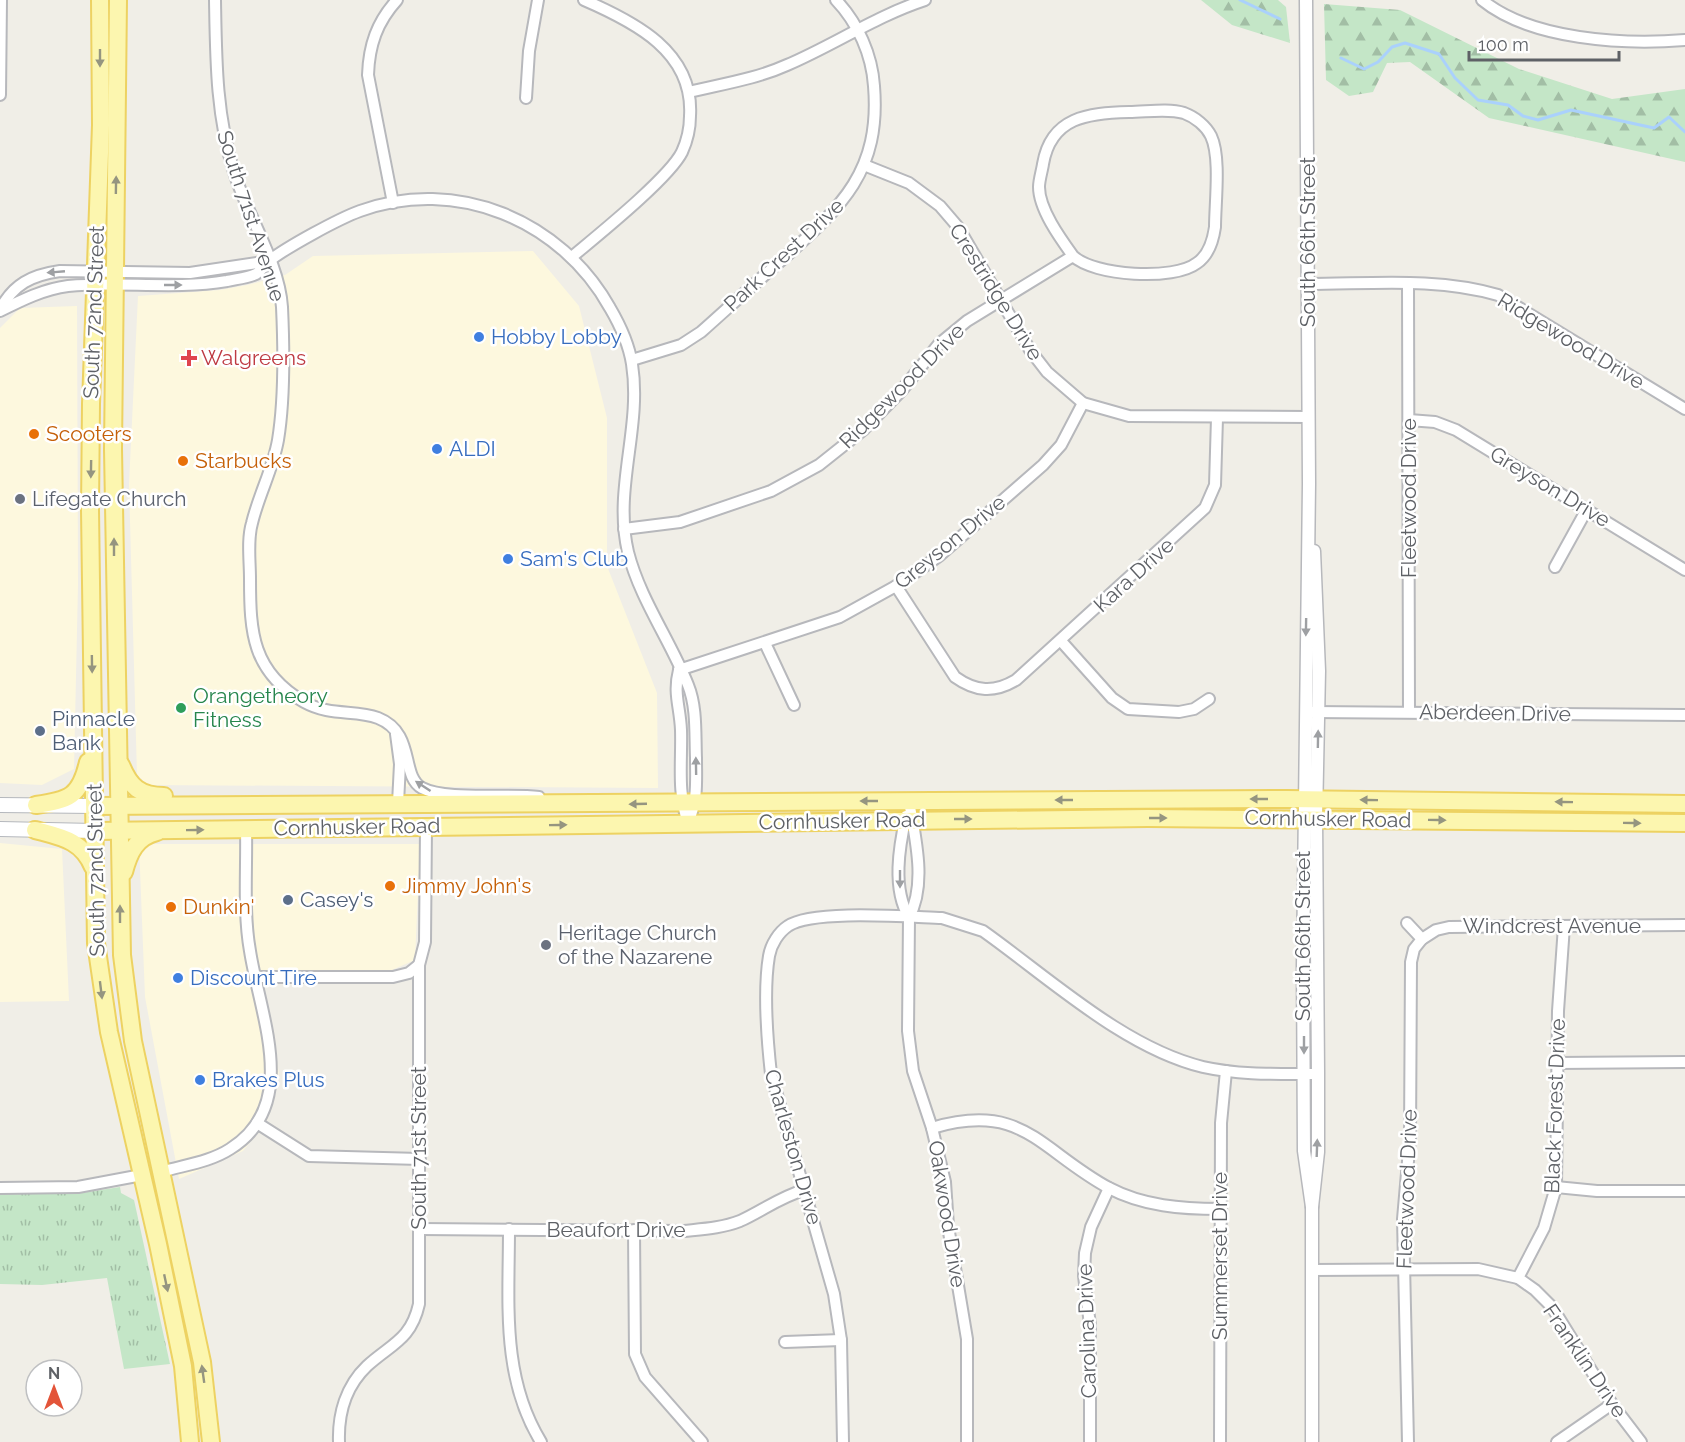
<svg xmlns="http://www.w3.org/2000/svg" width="1685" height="1442" font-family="Raleway,sans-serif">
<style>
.commercial{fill:#fdf8de}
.grass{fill:url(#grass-tufts)}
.forest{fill:url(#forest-firs)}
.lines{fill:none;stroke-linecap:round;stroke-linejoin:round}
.stream{stroke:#aad1fc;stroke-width:3}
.minor-casing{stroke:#b7b8bc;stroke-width:14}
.tertiary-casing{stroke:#b7b8bc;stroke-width:15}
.secondary-casing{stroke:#b5b8bd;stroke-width:16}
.primary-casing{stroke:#edd262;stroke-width:20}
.minor{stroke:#fff;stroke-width:10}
.tertiary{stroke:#fff;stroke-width:12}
.secondary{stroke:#fff;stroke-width:14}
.primary{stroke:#fcf6af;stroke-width:16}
.oneway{fill:#959580}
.oneway2{fill:#9ea0a3}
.shop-dot{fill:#3f7fe0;stroke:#fff;stroke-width:2}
.health-dot{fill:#e0444e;stroke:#fff;stroke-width:2}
.food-dot{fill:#e8710a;stroke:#fff;stroke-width:2}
.worship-dot{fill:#6b7280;stroke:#fff;stroke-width:2}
.leisure-dot{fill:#2e9e5b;stroke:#fff;stroke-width:2}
.service-dot{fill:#5c6f8a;stroke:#fff;stroke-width:2}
.labels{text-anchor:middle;stroke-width:5;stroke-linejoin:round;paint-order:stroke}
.street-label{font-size:21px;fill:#5e6166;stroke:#fff}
.shop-label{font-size:21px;fill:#366cbe;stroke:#fff;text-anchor:start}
.health-label{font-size:21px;fill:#be3a42;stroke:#fff;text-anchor:start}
.food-label{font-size:21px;fill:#c56008;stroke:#fff;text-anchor:start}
.worship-label{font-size:21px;fill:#5b616d;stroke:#fff;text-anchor:start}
.leisure-label{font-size:21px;fill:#27864d;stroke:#fff;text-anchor:start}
.service-label{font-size:21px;fill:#4e5e75;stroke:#fff;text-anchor:start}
</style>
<defs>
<pattern id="grass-tufts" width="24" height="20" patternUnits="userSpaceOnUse" patternTransform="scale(1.5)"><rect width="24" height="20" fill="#c4e6c7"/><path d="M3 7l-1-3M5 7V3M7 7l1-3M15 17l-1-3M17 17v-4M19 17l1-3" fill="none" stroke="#a2bea5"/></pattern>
<pattern id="forest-firs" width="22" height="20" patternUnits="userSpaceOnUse" patternTransform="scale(1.5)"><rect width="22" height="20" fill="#c4e6c7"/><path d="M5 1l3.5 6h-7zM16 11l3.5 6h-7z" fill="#a2bea5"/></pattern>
</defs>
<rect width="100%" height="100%" fill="#f0eee7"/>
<!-- commercial -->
<g class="commercial">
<path d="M533 251 579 306 607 418V566L657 693 658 788 148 785 137 775 129 484 138 296 220 290 247 285 285 275 313 256Z"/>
<path d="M77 306 78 584 74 769 42 785 0 783V328L20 308Z"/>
<path d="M0 843 62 849 69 1001 0 1002Z"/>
<path d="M139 844H420L415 960 385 973 260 974 279 1073 267 1121 243 1151 179 1179 145 997Z"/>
</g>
<!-- grass -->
<path class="grass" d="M120 1187 121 1193 134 1200 170 1364 124 1369 107 1278 42 1285 0 1284V1194H75Z"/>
<!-- forest -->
<g class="forest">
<path d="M1201 0H1278L1286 7 1290 43 1232 25Z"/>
<path d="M1324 4 1400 10 1519 69 1612 99 1685 89V162L1489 118 1410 62 1387 63 1373 92 1349 96 1326 80Z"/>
</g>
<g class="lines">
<!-- stream -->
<g class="stream">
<path d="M1240 0 1280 19"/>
<path d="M1341 58 1364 69 1378 62 1392 47 1405 43 1439 54 1455 78 1478 100 1508 105 1523 116 1538 120 1571 110 1654 128 1669 117 1685 132"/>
</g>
<!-- minor casing -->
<g class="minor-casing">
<g id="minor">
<path d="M215 0C216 59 216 115 234 172 247 215 279 262 282 307 284 350 285 397 278 440 273 469 259 494 252 523 247 540 250 560 250 579 250 632 252 672 304 702 331 717 355 709 378 718 416 733 400 776 422 788 446 801 508 793 539 797"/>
<path d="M1482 0C1531 40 1624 45 1685 40"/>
<path d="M689 92C722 84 756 79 787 65 834 45 876 16 925 0"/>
<path d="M0 95 1 0"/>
<path d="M526 98 529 51 538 0"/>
<path d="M864 165 909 183 940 206 958 227 1030 350 1047 372 1083 403 1129 416 1309 417"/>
<path d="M393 203 368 75C369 45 377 22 397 0"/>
<path d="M573 256C598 235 669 178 682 152 687 141 690 128 690 116 694 52 635 22 584 0"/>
<path d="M1308 284C1371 284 1437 277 1498 295L1685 409"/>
<path d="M1408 284 1409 712"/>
<path d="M0 310C13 284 32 275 60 271L190 273 270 261"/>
<path d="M0 311C22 300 44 289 68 286 121 281 174 290 227 281 236 279 248 278 256 274 261 271 265 265 269 261 287 247 338 219 360 211 456 176 561 220 610 308 620 325 629 345 632 364 642 428 613 489 628 552 640 599 670 640 688 685 697 707 695 734 696 758 696 783 698 799 688 823"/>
<path d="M632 360 681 345 701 332C728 308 755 283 783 259 841 207 881 172 874 86 872 55 858 23 836 0"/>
<path d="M1409 420 1435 422 1456 430 1685 570"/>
<path d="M624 529 680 522 771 491 819 465 863 430 902 390 939 344 967 321 1073 256C1094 276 1174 281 1197 263 1209 255 1213 241 1215 227 1215 203 1221 157 1211 136 1206 126 1195 117 1184 113 1168 108 1146 112 1129 112 1088 113 1051 117 1043 164 1042 171 1039 180 1039 187 1039 209 1060 238 1073 256"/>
<path d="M1555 567 1587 509"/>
<path d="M896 586 955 677C976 692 994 693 1016 680L1205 508 1215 485 1217 418"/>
<path d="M1061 641 1112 698 1128 709 1179 712 1194 709 1209 699"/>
<path d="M765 643 794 705"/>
<path d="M679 670 840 617 896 586 939 556 1043 465 1061 445 1083 403"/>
<path d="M679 670C673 694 680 706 681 730 682 762 677 792 688 823"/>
<path d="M1312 712 1685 715"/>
<path d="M396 734 400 764 398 803"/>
<path d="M909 801C915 837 927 884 909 917L908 1031 913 1071 932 1128 945 1182 948 1226 967 1339V1442"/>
<path d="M906 816C899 847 892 889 909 917"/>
<path d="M1407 923 1422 939"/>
<path d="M255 977H393L409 973 419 965"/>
<path d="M1556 1063 1685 1062"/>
<path d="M257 1123 309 1156 420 1159"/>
<path d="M932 1128C1023 1101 1039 1150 1109 1188 1143 1206 1182 1209 1220 1209"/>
<path d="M161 1172C184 1165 210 1162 230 1149 301 1105 260 1016 250 951 243 912 247 868 246 828"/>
<path d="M1556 1187 1597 1191H1685"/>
<path d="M0 1188 78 1187 142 1175"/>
<path d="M420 1229 684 1231C703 1229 722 1228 740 1221 762 1211 780 1197 804 1190"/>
<path d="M509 1229C509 1303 501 1377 541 1442"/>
<path d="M634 1230 635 1354 645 1377 702 1442"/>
<path d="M1312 1270 1478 1269 1518 1278 1535 1290 1552 1307 1612 1404 1641 1442"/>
<path d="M1518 1278 1544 1228 1556 1187 1558 1011 1564 926"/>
<path d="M785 1342 841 1340"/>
<path d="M339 1442C338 1414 346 1386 367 1366 391 1344 411 1340 419 1304V965L425 942 426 826"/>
<path d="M843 1442 841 1340 834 1294 771 1074C767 1038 763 992 769 956 771 944 779 932 788 926 812 909 910 917 942 918L983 931C1048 977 1124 1048 1203 1067 1239 1075 1275 1074 1312 1074"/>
<path d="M1090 1442V1325L1084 1276 1085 1253 1091 1227 1109 1188"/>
<path d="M1220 1442 1221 1123 1226 1071"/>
<path d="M1408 1442 1403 1219 1410 1138 1411 962 1414 949 1422 939 1436 930 1449 927 1685 925"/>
<path d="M1557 1442 1612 1404"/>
</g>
</g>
<!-- tertiary casing -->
<g class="tertiary-casing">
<g id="tertiary">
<path d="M1306 0 1309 484 1303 966 1304 1151 1312 1207"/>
<path d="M1312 1442V1207L1318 1152V1074L1316 818 1319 671 1314 551"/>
</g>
</g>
<!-- secondary casing -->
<g class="secondary-casing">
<g id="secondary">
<path d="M0 805 95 806"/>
<path d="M0 829 95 831"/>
</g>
</g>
<!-- primary casing -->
<g class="primary-casing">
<g id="primary">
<path d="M100 0 101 125 91 404 90 510 96 943 109 1032 158 1244 183 1366 190 1442"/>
<path d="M118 0 113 449 122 955 133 1041 202 1362 211 1442"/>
<path d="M121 765C130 787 140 796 164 796"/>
<path d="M36 805C69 800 80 797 88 762"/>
<path d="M95 806 1287 799 1685 804"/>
<path d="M35 830C61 837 82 840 93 867"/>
<path d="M95 831 1148 818 1685 823"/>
<path d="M124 872C129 853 136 837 157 832"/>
</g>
</g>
<!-- minor -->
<use href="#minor" class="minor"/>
<!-- tertiary -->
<use href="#tertiary" class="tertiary"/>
<!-- secondary -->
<use href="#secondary" class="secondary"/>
<!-- primary -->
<use href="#primary" class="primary"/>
</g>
<!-- one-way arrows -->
<defs><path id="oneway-solid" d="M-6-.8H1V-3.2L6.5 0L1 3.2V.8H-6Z" transform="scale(1.5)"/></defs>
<g class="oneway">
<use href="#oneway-solid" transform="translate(100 58) rotate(90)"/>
<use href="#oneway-solid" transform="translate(116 185) rotate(-89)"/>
<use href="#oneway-solid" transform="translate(91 469) rotate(91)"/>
<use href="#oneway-solid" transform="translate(114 547) rotate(-90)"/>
<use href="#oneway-solid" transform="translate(92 664) rotate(89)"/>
<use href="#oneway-solid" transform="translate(1259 799) rotate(180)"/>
<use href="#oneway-solid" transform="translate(1064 800) rotate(180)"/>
<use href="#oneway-solid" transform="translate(1369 800) rotate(-179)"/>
<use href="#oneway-solid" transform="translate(869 801) rotate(180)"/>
<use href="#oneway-solid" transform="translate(1564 802) rotate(-179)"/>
<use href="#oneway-solid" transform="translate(638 804) rotate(178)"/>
<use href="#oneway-solid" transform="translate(1158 818)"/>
<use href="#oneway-solid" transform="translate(963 819)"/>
<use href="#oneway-solid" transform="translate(1437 820) rotate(1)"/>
<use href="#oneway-solid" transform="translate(1632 823) rotate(1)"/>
<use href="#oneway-solid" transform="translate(558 825) rotate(-1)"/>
<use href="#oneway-solid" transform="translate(195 830) rotate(-1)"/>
<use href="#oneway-solid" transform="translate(120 914) rotate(-90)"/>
<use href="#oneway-solid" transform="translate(101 990) rotate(83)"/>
<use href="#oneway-solid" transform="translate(166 1283) rotate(78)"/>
<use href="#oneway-solid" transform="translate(203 1374) rotate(-98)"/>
</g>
<g class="oneway2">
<use href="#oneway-solid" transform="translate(56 272) rotate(175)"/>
<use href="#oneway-solid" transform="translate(173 285)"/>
<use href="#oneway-solid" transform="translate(1306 627) rotate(91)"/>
<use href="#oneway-solid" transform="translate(1318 739) rotate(-89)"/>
<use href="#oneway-solid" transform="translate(696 766) rotate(-91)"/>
<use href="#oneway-solid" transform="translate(423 786) rotate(-147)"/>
<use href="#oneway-solid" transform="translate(900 879) rotate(90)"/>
<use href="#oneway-solid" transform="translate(1304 1045) rotate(90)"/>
<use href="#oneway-solid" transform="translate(1317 1148) rotate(-88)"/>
</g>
<!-- markers -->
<g class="shop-dot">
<circle cx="479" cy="337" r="6"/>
<circle cx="437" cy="449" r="6"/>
<circle cx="508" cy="559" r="6"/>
<circle cx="178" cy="978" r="6"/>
<circle cx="200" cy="1080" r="6"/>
</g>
<path class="health-dot" d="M186 349h6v6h6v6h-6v6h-6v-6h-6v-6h6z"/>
<g class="food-dot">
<circle cx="34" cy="434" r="6"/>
<circle cx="183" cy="461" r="6"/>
<circle cx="390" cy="886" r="6"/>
<circle cx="171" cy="907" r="6"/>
</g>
<g class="worship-dot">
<circle cx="20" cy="499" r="6"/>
<circle cx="546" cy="945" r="6"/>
</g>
<circle class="leisure-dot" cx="181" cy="708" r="6"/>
<g class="service-dot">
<circle cx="40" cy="731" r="6"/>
<circle cx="288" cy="900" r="6"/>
</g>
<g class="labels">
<!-- street labels -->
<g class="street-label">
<text transform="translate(251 216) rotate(72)" y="7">South 71st Avenue</text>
<text transform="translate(1308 242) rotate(-90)" y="7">South 66th Street</text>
<text transform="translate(784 255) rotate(-43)" y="7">Park Crest Drive</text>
<text transform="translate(996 292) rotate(58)" y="7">Crestridge Drive</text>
<text transform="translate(94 312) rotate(-88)" y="7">South 72nd Street</text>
<text transform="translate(1571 341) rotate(31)" y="7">Ridgewood Drive</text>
<text transform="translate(902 386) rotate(-45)" y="7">Ridgewood Drive</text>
<text transform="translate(1550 487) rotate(31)" y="7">Greyson Drive</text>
<text transform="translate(1409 498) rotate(-90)" y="7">Fleetwood Drive</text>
<text transform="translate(950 542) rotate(-39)" y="7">Greyson Drive</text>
<text transform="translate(1134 575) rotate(-42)" y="7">Kara Drive</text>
<text transform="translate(1495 713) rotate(1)" y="7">Aberdeen Drive</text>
<text transform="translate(1328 819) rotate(1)" y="7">Cornhusker Road</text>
<text transform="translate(842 821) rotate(-1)" y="7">Cornhusker Road</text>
<text transform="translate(357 827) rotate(-1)" y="7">Cornhusker Road</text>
<text transform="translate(96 870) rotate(-91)" y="7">South 72nd Street</text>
<text x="1552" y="933">Windcrest Avenue</text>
<text transform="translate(1303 936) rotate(-90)" y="7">South 66th Street</text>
<text transform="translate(1555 1106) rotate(-88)" y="7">Black Forest Drive</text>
<text transform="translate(793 1147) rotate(74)" y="7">Charleston Drive</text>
<text transform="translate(419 1148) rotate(-90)" y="7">South 71st Street</text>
<text transform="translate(1407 1189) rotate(-88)" y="7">Fleetwood Drive</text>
<text transform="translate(947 1214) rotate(81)" y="7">Oakwood Drive</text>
<text x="616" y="1237">Beaufort Drive</text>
<text transform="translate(1220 1256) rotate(-90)" y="7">Summerset Drive</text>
<text transform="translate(1087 1331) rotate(-92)" y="7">Carolina Drive</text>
<text transform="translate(1585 1361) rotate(56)" y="7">Franklin Drive</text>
</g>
<!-- shop labels -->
<g class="shop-label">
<text x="491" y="344">Hobby Lobby</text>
<text x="449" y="456">ALDI</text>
<text x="520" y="566">Sam's Club</text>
<text x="190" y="985">Discount Tire</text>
<text x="212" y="1087">Brakes Plus</text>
</g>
<!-- health labels -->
<g class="health-label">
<text x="201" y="365">Walgreens</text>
</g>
<!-- food labels -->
<g class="food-label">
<text x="46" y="441">Scooters</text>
<text x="195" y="468">Starbucks</text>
<text x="402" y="893">Jimmy John's</text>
<text x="183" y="914">Dunkin'</text>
</g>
<!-- worship labels -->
<g class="worship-label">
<text x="32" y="506">Lifegate Church</text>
<text x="558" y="940">Heritage Church<tspan x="558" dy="24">of the Nazarene</tspan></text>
</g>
<!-- leisure labels -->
<g class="leisure-label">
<text x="193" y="703">Orangetheory<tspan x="193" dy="24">Fitness</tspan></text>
</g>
<!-- service labels -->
<g class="service-label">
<text x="52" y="726">Pinnacle<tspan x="52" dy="24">Bank</tspan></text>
<text x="300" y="907">Casey's</text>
</g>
</g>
<!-- north arrow -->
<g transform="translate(54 1388)"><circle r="28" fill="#ffffff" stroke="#bfc0c2" stroke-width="1.5"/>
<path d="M0-4.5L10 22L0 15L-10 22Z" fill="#e35439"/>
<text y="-9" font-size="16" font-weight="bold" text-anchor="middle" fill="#5e6166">N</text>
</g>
<!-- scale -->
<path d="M1469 51v9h150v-9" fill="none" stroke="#5e6166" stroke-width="3"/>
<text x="1478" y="51" font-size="18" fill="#5e6166" stroke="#ffffff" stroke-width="4.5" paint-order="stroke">100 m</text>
</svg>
